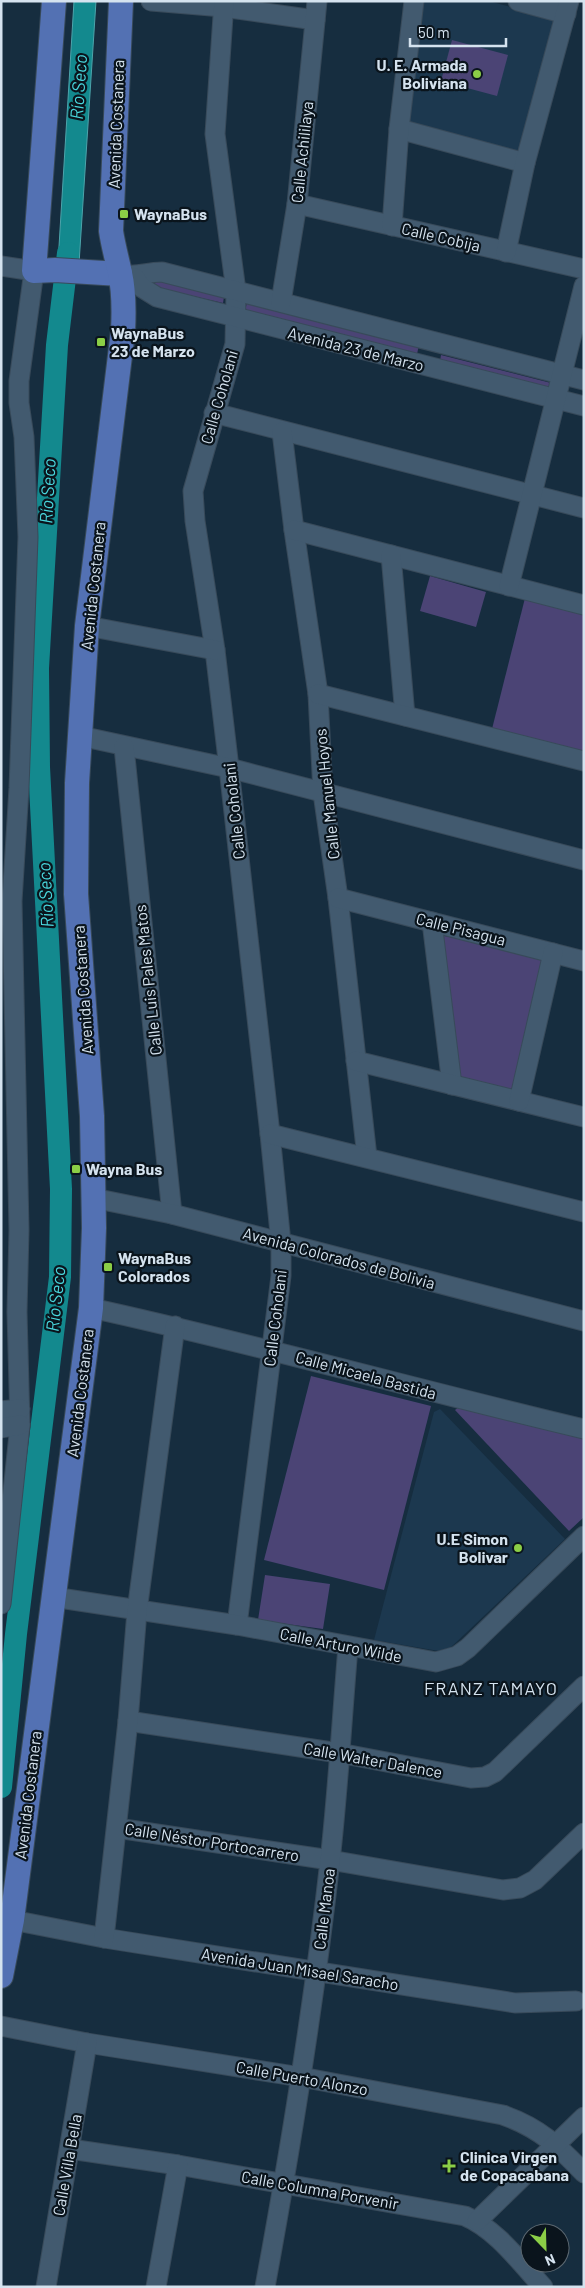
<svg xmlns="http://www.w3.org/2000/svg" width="585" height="2288" font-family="Barlow,sans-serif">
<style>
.built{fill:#1c384f}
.green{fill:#4b4475}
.water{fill:#13898e;stroke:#4da4ab}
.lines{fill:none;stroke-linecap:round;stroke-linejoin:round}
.river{stroke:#13898e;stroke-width:22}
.minor-casing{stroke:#384a5a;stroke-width:21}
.major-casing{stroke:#384a5a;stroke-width:26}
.minor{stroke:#425a6f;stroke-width:19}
.major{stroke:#5371b3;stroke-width:24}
.poi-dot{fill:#8bce46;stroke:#0a141c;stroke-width:2}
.labels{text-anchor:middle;stroke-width:4.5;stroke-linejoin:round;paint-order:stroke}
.poi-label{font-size:16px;font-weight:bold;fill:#d5e3ef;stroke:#0a141c;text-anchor:start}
.street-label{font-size:16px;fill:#d5e3ef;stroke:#0a141c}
.water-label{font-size:18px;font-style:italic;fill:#49d6dc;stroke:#0a141c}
.neighbourhood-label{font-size:18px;letter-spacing:1px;fill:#d5e3ef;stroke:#0a141c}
</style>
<rect width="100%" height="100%" fill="#162d3f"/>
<!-- built -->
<g class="built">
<path d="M421 1H488L554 18 556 23 520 155 407 130Z"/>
<path d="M440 1409 565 1539 448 1650 439 1651 374 1640 434 1412Z"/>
</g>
<!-- green -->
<g class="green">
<path d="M452 40 508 55 497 96 441 81Z"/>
<path d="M156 280 224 297 223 303 154 287Z"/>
<path d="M247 302 419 345 417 354 245 311Z"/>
<path d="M441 355 551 383 549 389 440 361Z"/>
<path d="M430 576 486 592 476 627 420 611Z"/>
<path d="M525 598 584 613V752L492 729Z"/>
<path d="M440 935 544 957 512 1092 459 1081Z"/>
<path d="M311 1376 431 1406 384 1590 264 1560Z"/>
<path d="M459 1407 584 1438V1517L569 1531 455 1410Z"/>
<path d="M265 1575 330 1584 323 1629 258 1620Z"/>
</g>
<!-- water -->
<path class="water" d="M74 1H96L79 264 58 263Z"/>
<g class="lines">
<!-- river -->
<path class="river" d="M1 1787 16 1634 60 1277 61 1189 39 767 38 668 57 345 68 253"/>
<!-- minor casing -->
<g class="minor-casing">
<g id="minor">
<path d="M151 1 223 7 315 20"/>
<path d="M224 1 215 134 236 291 235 344 193 491 195 521 215 650 229 768 270 1134 281 1243V1276L237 1625"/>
<path d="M518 1 566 14"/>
<path d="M399 129 525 163"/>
<path d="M297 204 584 269"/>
<path d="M392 226 399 129 414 1"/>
<path d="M506 252 525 163 569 1"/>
<path d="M1 266 34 271 19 381V403L24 437 28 537 19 788 12 901 19 1230 17 1312 20 1425 1 1604"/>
<path d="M120 274C138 278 144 272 162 272L584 380"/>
<path d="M135 278 141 287 157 297 584 406"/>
<path d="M281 302 297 204 317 1"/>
<path d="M214 413 584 508"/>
<path d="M282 432 294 530 318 694 323 793 338 898 367 1157"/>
<path d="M294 530 584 605"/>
<path d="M391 555 405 716"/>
<path d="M509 586 584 286"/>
<path d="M87 626 215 650"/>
<path d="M318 694 584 761"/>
<path d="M80 736 229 768 584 860"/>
<path d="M124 747 172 1214"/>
<path d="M338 898 584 961"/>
<path d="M432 922 452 1085"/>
<path d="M356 1061 584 1117"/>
<path d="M519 1101 553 953"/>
<path d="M270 1134 584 1212"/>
<path d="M93 1198 172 1214 584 1321"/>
<path d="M91 1308C256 1344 419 1390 584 1429"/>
<path d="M1 1411 20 1409"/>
<path d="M1 1428 20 1425"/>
<path d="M53 1597 237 1625 436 1662 457 1656 468 1648 584 1536"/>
<path d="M128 1721 339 1753 471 1778 485 1777 495 1772 584 1686"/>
<path d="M117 1828 330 1860 503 1890 520 1888 535 1880 584 1833"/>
<path d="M12 1920 104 1938 515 2003 576 2001"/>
<path d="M104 1938 128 1721 137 1611 175 1326"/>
<path d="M1 2026 87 2043 301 2077 503 2115C540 2128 558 2146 584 2173"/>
<path d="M70 2149 178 2165 465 2216C496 2229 520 2262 543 2287"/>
<path d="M477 2221 584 2117"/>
<path d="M46 2287 87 2043"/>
<path d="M156 2287 178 2165"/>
<path d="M265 2287C291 2146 314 2004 330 1861 338 1790 342 1718 348 1647"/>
</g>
</g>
<!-- major casing -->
<g class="major-casing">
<g id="major">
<path d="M54 1 34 271 55 270 120 274"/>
<path d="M1 1976 12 1920 91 1308 94 1228 92 1116 76 894 77 783 87 626 123 331C124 312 124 291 120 273 117 259 113 245 111 231L121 1"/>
</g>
</g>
<!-- minor -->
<use href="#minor" class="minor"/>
<!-- major -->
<use href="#major" class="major"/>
</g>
<!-- markers -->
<g class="poi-dot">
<circle cx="477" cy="74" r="5"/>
<rect x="119" y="209" width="10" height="10" rx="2.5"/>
<rect x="96" y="337" width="10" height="10" rx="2.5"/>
<rect x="71" y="1164" width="10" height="10" rx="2.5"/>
<rect x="103" y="1262" width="10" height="10" rx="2.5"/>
<circle cx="518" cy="1548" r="5"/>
<path d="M446.5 2158.5h5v5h5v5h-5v5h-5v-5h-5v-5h5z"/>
</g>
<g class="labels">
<!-- poi labels -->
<g class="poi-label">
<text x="467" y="71" text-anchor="end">U. E. Armada<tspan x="467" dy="18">Boliviana</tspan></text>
<text x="134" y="220">WaynaBus</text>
<text x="111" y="339">WaynaBus<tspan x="111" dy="18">23 de Marzo</tspan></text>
<text x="86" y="1175">Wayna Bus</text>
<text x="118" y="1264">WaynaBus<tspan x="118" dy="18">Colorados</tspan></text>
<text x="508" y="1545" text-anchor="end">U.E Simon<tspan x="508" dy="18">Bolivar</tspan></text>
<text x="460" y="2163">Clinica Virgen<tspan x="460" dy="18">de Copacabana</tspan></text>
</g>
<!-- street labels -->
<g class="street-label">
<text transform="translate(116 124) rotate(-88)" y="6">Avenida Costanera</text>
<text transform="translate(302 152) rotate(-84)" y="6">Calle Achililaya</text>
<text transform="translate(441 237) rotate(13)" y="6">Calle Cobija</text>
<text transform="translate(356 349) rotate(14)" y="6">Avenida 23 de Marzo</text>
<text transform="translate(219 397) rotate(-74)" y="6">Calle Coholani</text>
<text transform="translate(93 586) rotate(-84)" y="6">Avenida Costanera</text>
<text transform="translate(327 794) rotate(-96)" y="6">Calle Manuel Hoyos</text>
<text transform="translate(234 811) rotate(-96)" y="6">Calle Coholani</text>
<text transform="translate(461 929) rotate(14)" y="6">Calle Pisagua</text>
<text transform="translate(148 980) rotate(-96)" y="6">Calle Luis Pales Matos</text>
<text transform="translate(83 990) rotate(-94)" y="6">Avenida Costanera</text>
<text transform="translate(339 1258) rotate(15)" y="6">Avenida Colorados de Bolivia</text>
<text transform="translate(275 1318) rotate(-83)" y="6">Calle Coholani</text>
<text transform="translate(366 1375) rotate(15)" y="6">Calle Micaela Bastida</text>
<text transform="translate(80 1393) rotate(-83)" y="6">Avenida Costanera</text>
<text transform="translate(341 1645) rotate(11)" y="6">Calle Arturo Wilde</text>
<text transform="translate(373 1760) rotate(10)" y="6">Calle Walter Dalence</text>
<text transform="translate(28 1795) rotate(-83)" y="6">Avenida Costanera</text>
<text transform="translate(212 1842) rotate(9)" y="6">Calle Néstor Portocarrero</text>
<text transform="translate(324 1909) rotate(-83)" y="6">Calle Manoa</text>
<text transform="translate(300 1969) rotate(9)" y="6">Avenida Juan Misael Saracho</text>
<text transform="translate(302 2078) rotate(10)" y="6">Calle Puerto Alonzo</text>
<text transform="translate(67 2165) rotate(-80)" y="6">Calle Villa Bella</text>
<text transform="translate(320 2190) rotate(10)" y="6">Calle Columna Porvenir</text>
</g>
<!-- water labels -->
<g class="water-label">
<text transform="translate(79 87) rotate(-86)" y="6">Río Seco</text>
<text transform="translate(48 491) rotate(-87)" y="6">Río Seco</text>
<text transform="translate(46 895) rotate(-93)" y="6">Río Seco</text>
<text transform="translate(56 1299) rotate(-84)" y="6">Río Seco</text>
</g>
<!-- neighbourhood labels -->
<g class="neighbourhood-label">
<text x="491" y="1695">FRANZ TAMAYO</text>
</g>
</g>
<!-- border -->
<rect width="585" height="2288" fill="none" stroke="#d5e3ef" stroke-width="5"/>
<!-- north arrow -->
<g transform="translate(545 2248) rotate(157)"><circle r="24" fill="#0a141c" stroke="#5b6770"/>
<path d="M0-4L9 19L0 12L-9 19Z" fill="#8bce46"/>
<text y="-8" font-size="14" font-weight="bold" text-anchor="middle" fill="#d5e3ef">N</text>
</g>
<!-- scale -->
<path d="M410 38v8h96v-8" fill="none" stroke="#d5e3ef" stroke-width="2.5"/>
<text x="418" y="38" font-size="15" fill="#d5e3ef" stroke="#0a141c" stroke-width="4" paint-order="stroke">50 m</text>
</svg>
